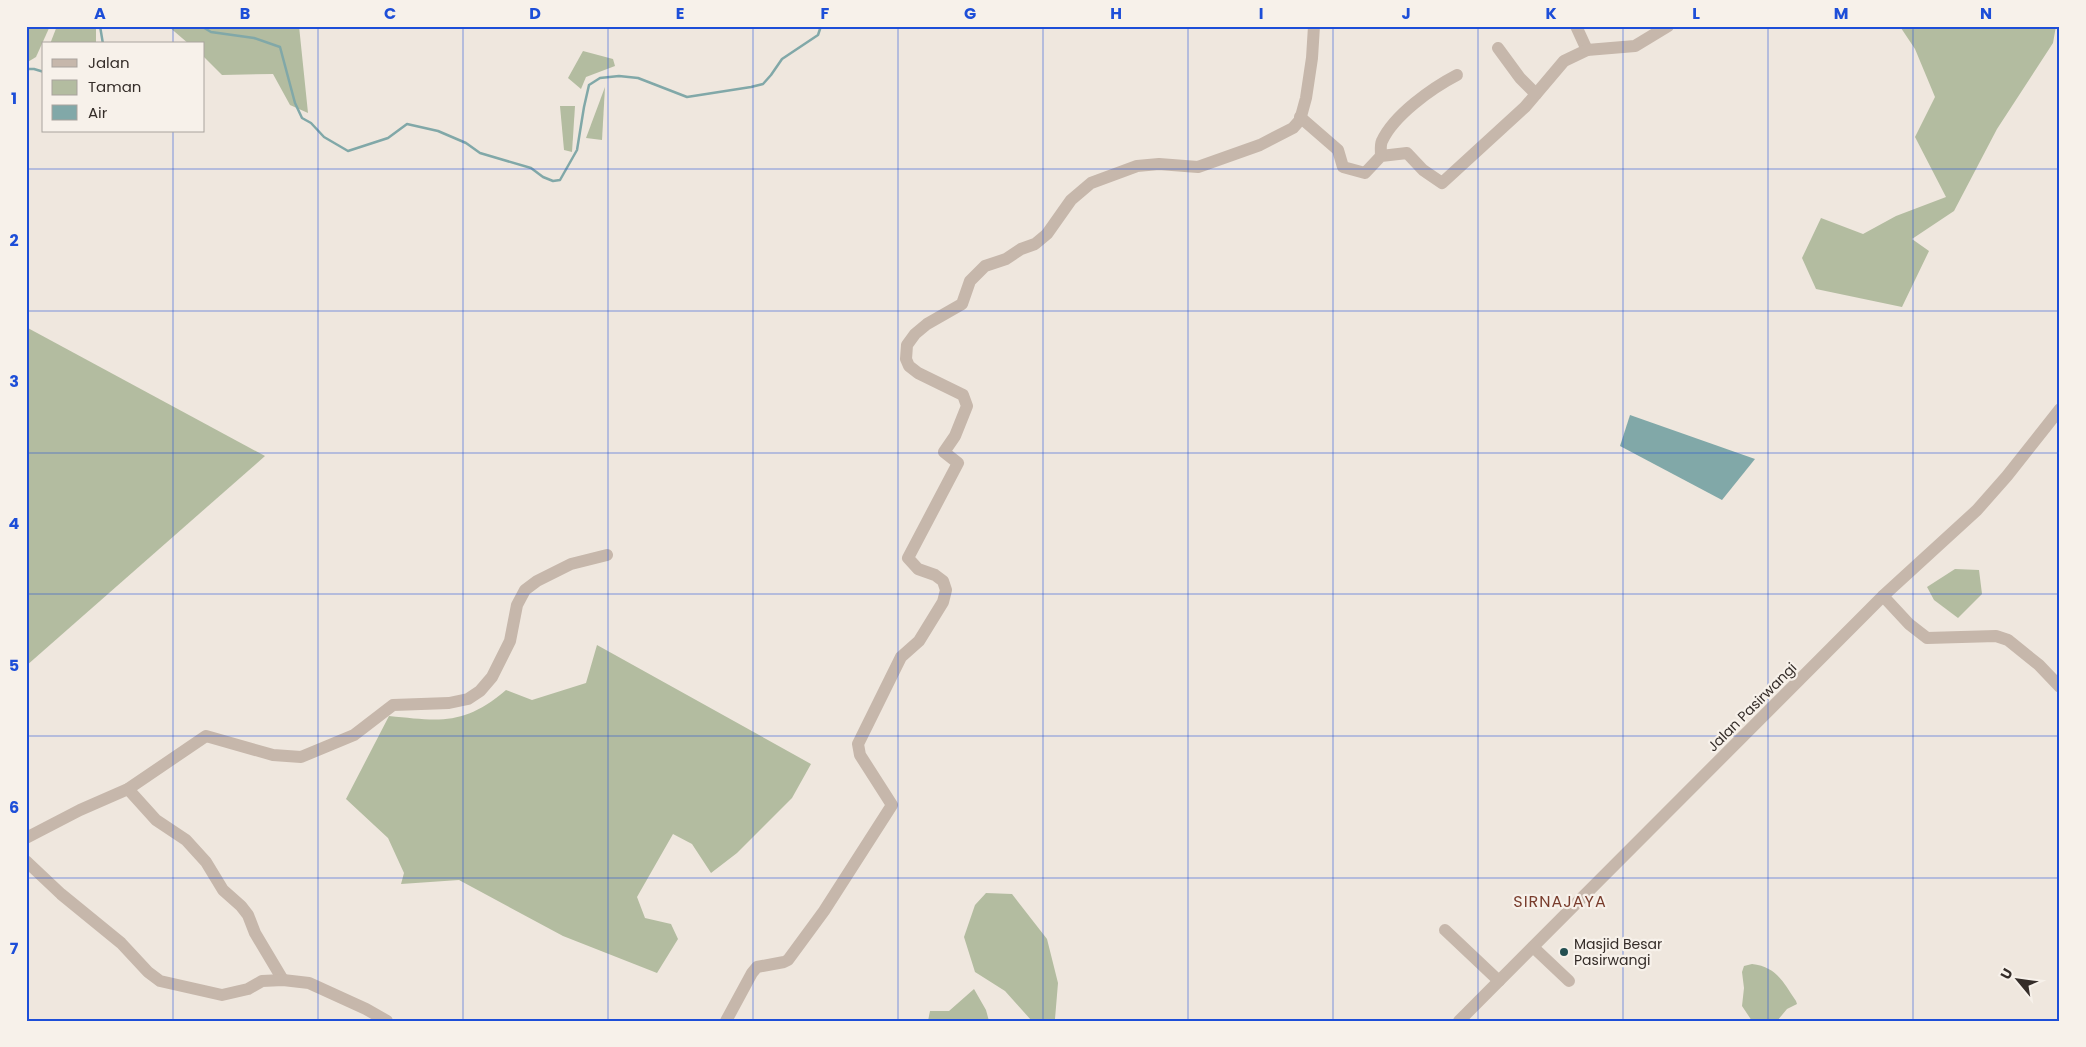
<svg xmlns="http://www.w3.org/2000/svg" width="2086" height="1047" font-family="Poppins,sans-serif">
<style>
.green{fill:#b3bca0}
.water{fill:#81a8a8}
.lines{fill:none;stroke-linecap:round;stroke-linejoin:round}
.stream{stroke:#81a8a8;stroke-width:2.5}
.minor{stroke:#c6b7ab;stroke-width:12}
.grid{fill:none;stroke:#1d4ed8;stroke-width:1;stroke-opacity:0.55}
.poi-dot{fill:#244f51;stroke:#f7f1ea;stroke-width:2}
.labels{text-anchor:middle;stroke-width:4.5;stroke-linejoin:round;paint-order:stroke}
.street-label{font-size:14px;fill:#352d29;stroke:#f7f1ea}
.poi-label{font-size:14px;fill:#352d29;stroke:#f7f1ea;text-anchor:start}
.quarter-label{font-size:16px;letter-spacing:1px;fill:#793d2d;stroke:#f7f1ea}
.neatline{fill:none;stroke:#1d4ed8;stroke-width:2}
.grid-label{font-size:16px;text-anchor:middle;font-weight:bold;fill:#1d4ed8}
</style>
<rect width="100%" height="100%" fill="#efe7de"/>
<!-- green -->
<g class="green">
<path d="M26 26H50L36 57 26 63Z"/>
<path d="M57 26H96V44H50Z"/>
<path d="M168 26H299L308 113 290 105 273 74 222 75 204 57V44H189Z"/>
<path d="M1910 26H2056L2053 43 1997 129 1954 211 1912 239 1929 251 1902 307 1816 289 1802 258 1821 218 1863 234 1896 216 1946 197 1915 137 1935 97 1915 49 1901 28Z"/>
<path d="M583 51 613 59 615 66 586 77 581 89 568 78Z"/>
<path d="M605 87 602 140 586 138Z"/>
<path d="M560 106H575L572 152 564 150Z"/>
<path d="M26 327 265 456 26 666Z"/>
<path d="M1955 569 1979 570 1982 594 1958 618 1934 600 1927 587Z"/>
<path d="M597 645 811 764 792 798 737 853 711 873 692 844 673 834 637 897 645 918 671 924 678 939 657 973 563 936 459 880 401 884 404 873 388 838 346 799 389 716C440 721 464 726 506 690L532 700 586 683Z"/>
<path d="M986 893 1012 894 1047 939 1058 983 1055 1019 1031 1020 1005 991 975 972 964 937 975 905Z"/>
<path d="M1752 964C1777 967 1783 982 1796 1001L1797 1004 1787 1009 1777 1021H1752L1742 1006 1744 988 1742 972 1744 966Z"/>
<path d="M974 989 986 1010 989 1021H928L930 1011H949Z"/>
</g>
<!-- water -->
<path class="water" d="M1630 415 1755 459 1722 500 1620 446Z"/>
<g class="lines">
<!-- stream -->
<g class="stream">
<path d="M100 26 103 44"/>
<path d="M201 26 211 32 254 38 280 47 295 103 302 118 311 123 324 137 348 151 388 138 407 124 438 131 466 143 480 153 531 168 543 177 553 181 560 180 577 150 584 107 589 85 600 78 619 76 638 78 687 97 751 87 763 84 771 75 782 59 818 35 821 26"/>
<path d="M26 69H34L44 72"/>
</g>
<!-- minor -->
<g class="minor">
<path d="M1576 26 1587 50"/>
<path d="M1498 48 1520 78 1536 94"/>
<path d="M1300 117 1338 150 1343 167 1365 173 1381 156 1407 153 1423 170 1442 183 1525 107 1564 61 1587 50 1635 46 1668 26"/>
<path d="M1381 156C1381 152 1380 145 1382 141 1394 115 1432 88 1457 75"/>
<path d="M1883 596 1909 624 1927 638 1996 636 2008 640 2039 665 2060 687"/>
<path d="M128 789 156 820 186 840 206 862 223 890 241 906 248 915 255 933 283 980"/>
<path d="M26 838 80 810 128 789 206 736 273 755 301 757 354 735 393 705 449 703 468 699 480 691 492 677 510 641 517 605 525 590 537 581 571 564 607 555"/>
<path d="M26 861 61 894 121 943 148 972 160 981 222 995 248 989 262 981 283 980 309 983 366 1009 387 1021"/>
<path d="M1445 930 1499 981"/>
<path d="M1533 947 1569 981"/>
<path d="M726 1021 752 973 757 967 784 962 788 960 824 911 892 805 860 755 858 744 901 657 919 641 943 602 946 590 943 581 935 575 918 569 908 558 958 463 944 452 955 436 967 406 963 395 918 373 909 366 906 359 907 345 915 334 927 324 962 304 970 281 985 266 1006 259 1021 249 1035 244 1047 234 1071 200 1091 183 1137 166 1159 164 1198 167 1260 145 1293 128 1300 120 1306 98 1312 58 1314 26"/>
<path d="M1459 1021 1883 596 1977 510 2007 476 2060 409"/>
</g>
</g>
<!-- grid -->
<path class="grid" d="M173 26V44M318 26V1021M463 26V1021M608 26V1021M753 26V1021M898 26V1021M1043 26V1021M1188 26V1021M1333 26V1021M1478 26V1021M1623 26V1021M1768 26V1021M1913 26V1021M173 131V1021M26 169H2060M26 311H2060M26 453H2060M26 594H2060M26 736H2060M26 878H2060"/>
<!-- markers -->
<circle class="poi-dot" cx="1564" cy="952" r="5"/>
<g class="labels">
<!-- street labels -->
<g class="street-label">
<text transform="translate(1752 707) rotate(-45)" y="5">Jalan Pasirwangi</text>
</g>
<!-- poi labels -->
<g class="poi-label">
<text x="1574" y="949">Masjid Besar<tspan x="1574" dy="16">Pasirwangi</tspan></text>
</g>
<!-- quarter labels -->
<g class="quarter-label">
<text x="1560" y="907">SIRNAJAYA</text>
</g>
</g>
<!-- border -->
<rect width="2086" height="1047" fill="none" stroke="#f7f1ea" stroke-width="55"/>
<!-- legend -->
<rect x="42" y="42" width="162" height="90" fill="#f7f1ea" stroke="#a9a39d"/>
<rect x="52" y="59" width="25" height="8" fill="#c6b7ab" stroke="#a9a39d"/>
<text x="88" y="68" font-size="15" fill="#352d29">Jalan</text>
<rect x="52" y="80" width="25" height="15" fill="#b3bca0" stroke="#a9a39d"/>
<text x="88" y="92" font-size="15" fill="#352d29">Taman</text>
<rect x="52" y="105" width="25" height="15" fill="#81a8a8" stroke="#a9a39d"/>
<text x="88" y="118" font-size="15" fill="#352d29">Air</text>
<!-- north arrow -->
<g transform="translate(2018 980) rotate(299)" stroke="#f7f1ea" stroke-width="4" paint-order="stroke">
<path d="M0-4L9 19L0 12L-9 19Z" fill="#352d29"/>
<text y="-8" font-size="14" font-weight="bold" text-anchor="middle" fill="#352d29">U</text>
</g>
<rect x="28" y="28" width="2030" height="992" class="neatline"/>
<g class="grid-label">
<text x="100" y="19">A</text>
<text x="245" y="19">B</text>
<text x="390" y="19">C</text>
<text x="535" y="19">D</text>
<text x="680" y="19">E</text>
<text x="825" y="19">F</text>
<text x="970" y="19">G</text>
<text x="1116" y="19">H</text>
<text x="1261" y="19">I</text>
<text x="1406" y="19">J</text>
<text x="1551" y="19">K</text>
<text x="1696" y="19">L</text>
<text x="1841" y="19">M</text>
<text x="1986" y="19">N</text>
<text x="14" y="104">1</text>
<text x="14" y="246">2</text>
<text x="14" y="387">3</text>
<text x="14" y="529">4</text>
<text x="14" y="671">5</text>
<text x="14" y="813">6</text>
<text x="14" y="954">7</text>
</g>
</svg>
